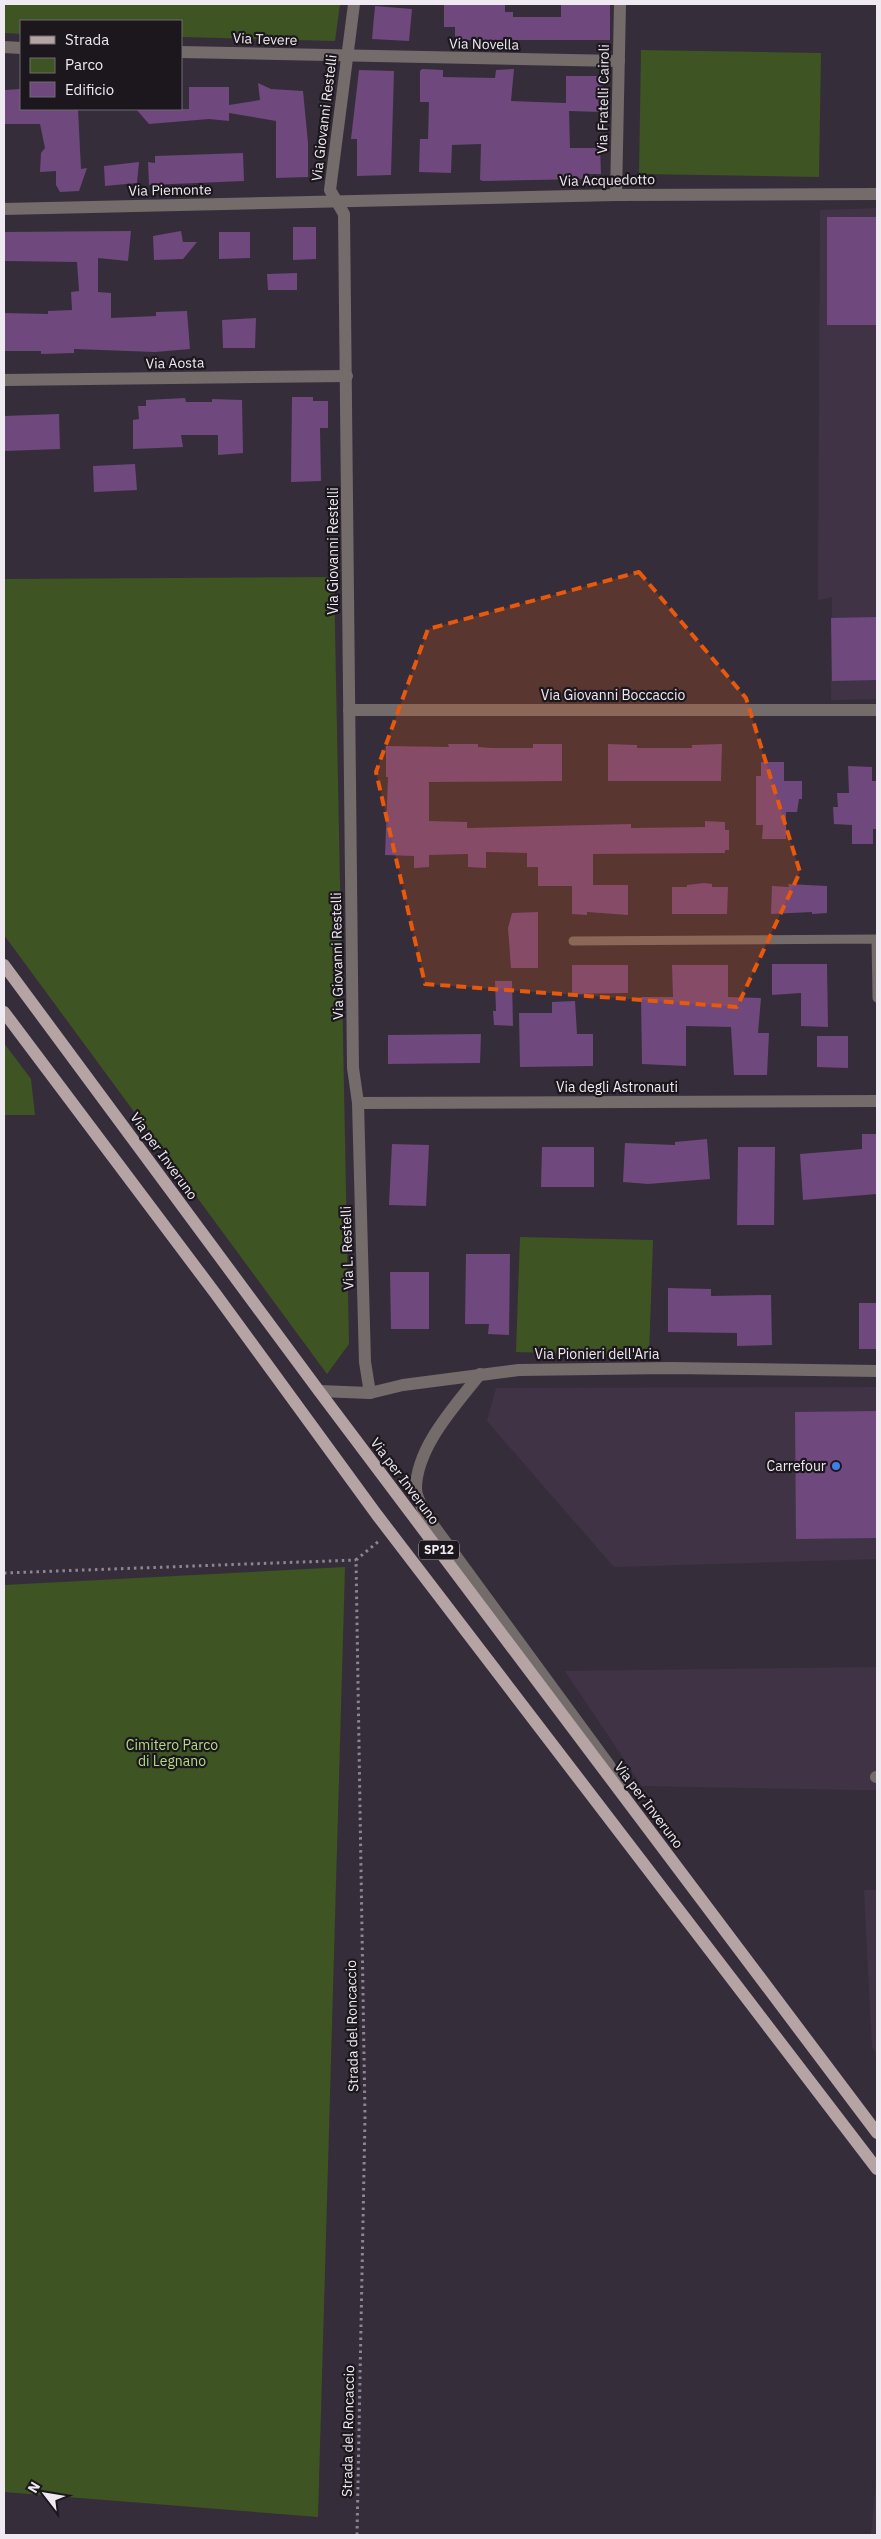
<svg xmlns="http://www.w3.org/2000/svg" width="881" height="2539" font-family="'IBM Plex Sans',sans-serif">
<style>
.built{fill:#413346}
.green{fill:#3e5422}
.building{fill:#6f487d}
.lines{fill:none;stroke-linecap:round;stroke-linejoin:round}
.path{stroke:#8d8691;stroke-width:3;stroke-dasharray:2.5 4;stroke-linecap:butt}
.service{stroke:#746b6b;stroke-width:9}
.minor{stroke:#746b6b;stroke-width:12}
.primary{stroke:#b6a3a4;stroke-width:12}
.marked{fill:#e8590c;fill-opacity:0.2;stroke:#e8590c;stroke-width:4;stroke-dasharray:10 6;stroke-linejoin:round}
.shop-dot{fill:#3f7fe0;stroke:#1b171d;stroke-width:2}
.labels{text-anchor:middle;stroke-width:4.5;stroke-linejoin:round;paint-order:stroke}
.shield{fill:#1b171d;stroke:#afaab2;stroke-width:1}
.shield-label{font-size:12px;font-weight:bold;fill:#efe9f2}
.street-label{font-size:14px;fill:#efe9f2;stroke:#1b171d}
.poi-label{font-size:14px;fill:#efe9f2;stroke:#1b171d;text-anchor:end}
.park-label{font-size:14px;fill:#b3dc82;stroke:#1b171d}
</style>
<rect width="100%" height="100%" fill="#362d3a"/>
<!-- built -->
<g class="built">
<path d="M877 208V699L831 700 832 597 818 600 820 210Z"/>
<path d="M877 1387V1559L614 1567 487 1421 496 1388Z"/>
<path d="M877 1667V1790H860L642 1786 565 1671Z"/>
<path d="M864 1890H877V2054L872 2047Z"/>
<path d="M877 2473V2535H871Z"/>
</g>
<!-- green -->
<g class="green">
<path d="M4 4H340L335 41 181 37V21H21V34L4 33Z"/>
<path d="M641 50 821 53 819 177 639 174Z"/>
<path d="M334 577 349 1344 327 1374 4 935V579Z"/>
<path d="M4 1043 31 1079 35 1115H4Z"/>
<path d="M520 1237 653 1240 649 1356 516 1352Z"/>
<path d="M345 1567 318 2517 4 2492V1585Z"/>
</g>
<!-- building -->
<g class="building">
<path d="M444 4 505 5V12H513V17H561V4H610V40H455V27H444Z"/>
<path d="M375 6 412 9 409 41 372 39Z"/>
<path d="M422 69 443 70V77L495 78 496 70 514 69 511 101 537 102 566 103V76H603L602 112 569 111 570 148H600L601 174H583V179L483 181 480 180 481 144 452 145 451 173 419 172 420 139H428L429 102H420V71Z"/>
<path d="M359 70 394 71 391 175 357 176V139H351Z"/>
<path d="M258 83 271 89 303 91 308 143V177L276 178V121L229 113V121L209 119 149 124 136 109H189V87H229V105L260 100Z"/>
<path d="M21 89V109H78L81 169 87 168 79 191 60 192 56 185V171L40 172 41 153 45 148 40 124H4V90Z"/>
<path d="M243 153 244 181 149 185 148 162 155 163V156Z"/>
<path d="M139 162 137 183 105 186 104 166Z"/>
<rect x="827" y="217" width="50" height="108"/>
<path d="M293 227H316V259L293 260Z"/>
<path d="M131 231 128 261 98 258V292L111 293V318L156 316V312L187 311 190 349 155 352 74 349V353L41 354V351H4V313L48 314V311L72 310 71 292 79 291 77 262 4 261V232Z"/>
<path d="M181 231 183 242H197L183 259 154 260 153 236Z"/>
<path d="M219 232H250V258L219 259Z"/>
<path d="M297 273V290H268L267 274Z"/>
<path d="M256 318 255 348H223L222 320Z"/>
<path d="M292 397H313V401H328V428H320L321 481 291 482Z"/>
<path d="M185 398 186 402H212V399L242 400 243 453 218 455V435H181L183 447 133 449V420L139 419 138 406H146V400Z"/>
<path d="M59 414 60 449 4 451V416Z"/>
<path d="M135 464 137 490 94 492 93 466Z"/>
<path d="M877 617V680L832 681 831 618Z"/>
<path d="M448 744H478V747L492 748H533V744H562V781L429 782V821L467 822V828L631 824V828L705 827V821L725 822V830H729V850H725V853L593 854V885H628V915L587 912V915L572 914V886H538V867H527V853L486 852V868L468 867V854L429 855V867L414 868V856L385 855 388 777H386V746L449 747Z"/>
<path d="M608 744 637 745V748H692V745L722 744 721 781H608Z"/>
<path d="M761 762H784V781H802V799H799L797 812H786V839H762L763 825H756V776H761Z"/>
<path d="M848 766 872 767V781H877V829H873V844H852V825L834 824 833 807H838L837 793H849Z"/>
<path d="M704 883 712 884V887H728L727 914H672V887H687V885Z"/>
<path d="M788 884 827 886V913L812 914V912L771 914 772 886 789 887Z"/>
<path d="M538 912V968H511L508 928 512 913Z"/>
<path d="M772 964H827L828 1027 801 1026V993L772 995Z"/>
<path d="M572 965H628V993L572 994Z"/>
<path d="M672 965H728V997L761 998 758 1033H769L767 1075H734L731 1027 686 1026V1066L642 1064 641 997H673Z"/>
<path d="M495 981H512L513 1026 494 1025 493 1011H496Z"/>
<path d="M575 1001 577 1034H593V1066L520 1067 519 1013H552V1002Z"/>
<path d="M481 1034 480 1063 388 1064V1035Z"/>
<path d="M817 1036H848V1068L817 1067Z"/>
<path d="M862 1134H877V1194L803 1200 800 1154 862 1149Z"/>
<path d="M707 1139 710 1179 648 1184 623 1182 625 1143 675 1145V1142Z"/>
<path d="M392 1144 429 1145 426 1206 389 1205Z"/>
<path d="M542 1147H594V1187H541Z"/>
<path d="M738 1147H775L774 1225H737Z"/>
<path d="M466 1254H510L509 1335 488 1334 489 1324H465Z"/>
<path d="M390 1272H429V1329H391Z"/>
<path d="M668 1288 711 1289V1296L771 1295 772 1345 737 1346V1333L668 1332Z"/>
<rect x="859" y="1303" width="18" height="46"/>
<path d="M877 1411V1538L796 1539 795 1412Z"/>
</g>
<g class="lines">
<!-- path -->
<g class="path">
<path d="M4 1573 356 1560"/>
<path d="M357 2535 365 2117 356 1560 379 1541"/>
</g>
<!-- service -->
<path class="service" d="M573 941 876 939 877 998"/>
<!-- minor -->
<g class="minor">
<path d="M354 4 330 190 344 214 353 1068 358 1103 365 1362 370 1393"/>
<path d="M4 47 21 48"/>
<path d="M181 52 619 61"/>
<path d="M616 195 620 4"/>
<path d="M4 209 616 195 877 194"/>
<path d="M4 380 347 376"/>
<path d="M349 710H877"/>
<path d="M358 1103 877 1101"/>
<path d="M480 1374C456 1405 416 1447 416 1489 416 1496 422 1507 425 1514L609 1765 620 1786"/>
<path d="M319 1391 370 1393 403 1385 519 1370 670 1368 877 1371"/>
<path d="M876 1777H877"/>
</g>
<!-- primary -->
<g class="primary">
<path d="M4 965 319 1391 877 2133"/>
<path d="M4 1012 215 1293 377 1515 877 2169"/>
</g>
</g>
<!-- marked area -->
<path class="marked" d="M639 572 746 698 800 872 737 1007 425 984 376 772 428 629Z"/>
<!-- markers -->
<circle class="shop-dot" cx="836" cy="1466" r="5"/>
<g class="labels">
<!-- shield labels -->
<rect class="shield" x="419" y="1540.5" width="40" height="19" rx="4"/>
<g class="shield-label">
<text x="439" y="1554">SP12</text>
</g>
<!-- street labels -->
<g class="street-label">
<text transform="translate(265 39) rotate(2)" y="5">Via Tevere</text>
<text transform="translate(484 44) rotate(1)" y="5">Via Novella</text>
<text transform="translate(603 99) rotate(-89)" y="5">Via Fratelli Cairoli</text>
<text transform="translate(324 118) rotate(-83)" y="5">Via Giovanni Restelli</text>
<text transform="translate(607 180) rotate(-1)" y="5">Via Acquedotto</text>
<text transform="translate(170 190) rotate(-1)" y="5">Via Piemonte</text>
<text transform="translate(175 363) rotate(-1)" y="5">Via Aosta</text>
<text transform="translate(333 551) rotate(-90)" y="5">Via Giovanni Restelli</text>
<text x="613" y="700">Via Giovanni Boccaccio</text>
<text transform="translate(337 956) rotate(-91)" y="5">Via Giovanni Restelli</text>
<text x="617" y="1092">Via degli Astronauti</text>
<text transform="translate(164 1156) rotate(54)" y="5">Via per Inveruno</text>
<text transform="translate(347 1248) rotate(-92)" y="5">Via L. Restelli</text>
<text x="597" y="1359">Via Pionieri dell'Aria</text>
<text transform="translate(405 1481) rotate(53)" y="5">Via per Inveruno</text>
<text transform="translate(649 1805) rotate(53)" y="5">Via per Inveruno</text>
<text transform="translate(352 2026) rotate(-91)" y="5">Strada del Roncaccio</text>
<text transform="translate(348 2431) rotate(-89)" y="5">Strada del Roncaccio</text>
</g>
<!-- poi labels -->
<g class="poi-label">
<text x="826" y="1471">Carrefour</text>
</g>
<!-- park labels -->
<g class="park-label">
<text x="172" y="1750">Cimitero Parco<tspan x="172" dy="16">di Legnano</tspan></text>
</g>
</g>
<!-- border -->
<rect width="881" height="2539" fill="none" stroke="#efe9f2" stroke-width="10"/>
<!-- legend -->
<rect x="20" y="20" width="162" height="90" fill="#1b171d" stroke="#706b72"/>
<rect x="30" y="36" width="25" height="8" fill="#b6a3a4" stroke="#706b72"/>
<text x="65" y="45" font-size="15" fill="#efe9f2">Strada</text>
<rect x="30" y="58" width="25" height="15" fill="#3e5422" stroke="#706b72"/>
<text x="65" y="70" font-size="15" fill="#efe9f2">Parco</text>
<rect x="30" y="82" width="25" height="15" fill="#6f487d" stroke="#706b72"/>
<text x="65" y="95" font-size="15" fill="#efe9f2">Edificio</text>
<!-- north arrow -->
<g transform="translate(45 2494) rotate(301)" stroke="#1b171d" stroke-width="4" paint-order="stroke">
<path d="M0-4L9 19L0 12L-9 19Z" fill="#efe9f2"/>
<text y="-8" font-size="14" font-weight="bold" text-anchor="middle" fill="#efe9f2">N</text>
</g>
</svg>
